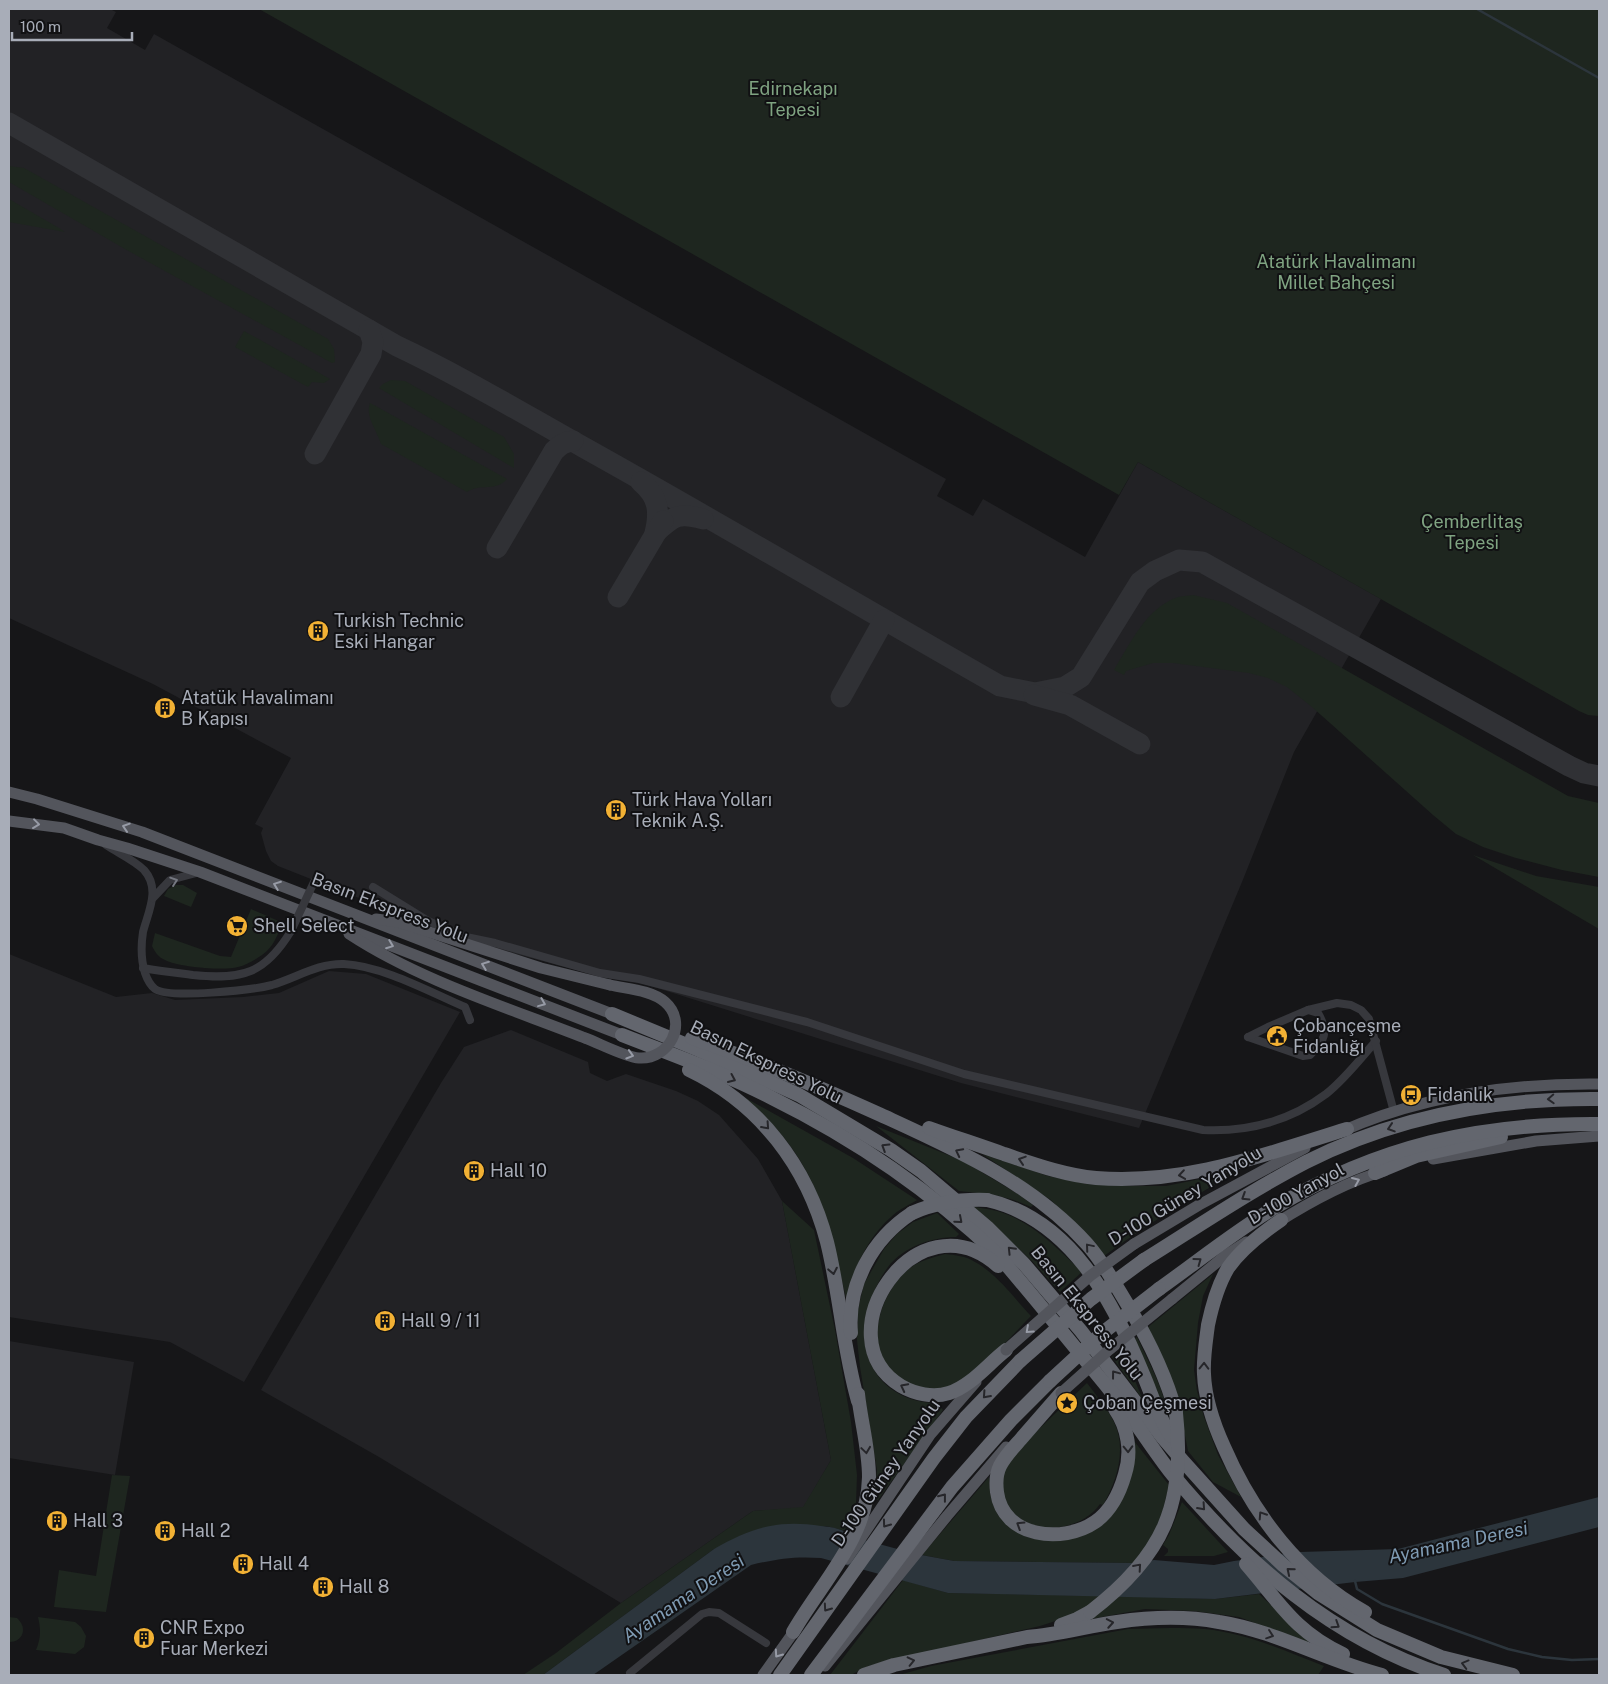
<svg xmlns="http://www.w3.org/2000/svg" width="1608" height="1684" font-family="'Public Sans',sans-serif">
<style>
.built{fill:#222225}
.green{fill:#1e261f}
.water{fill:#2c353c}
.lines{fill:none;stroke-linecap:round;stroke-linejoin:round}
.stream{stroke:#2c353c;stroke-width:2.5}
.taxiway{stroke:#303135;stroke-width:21}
.street{stroke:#37383d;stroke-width:8}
.primary{stroke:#53555c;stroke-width:11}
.highway{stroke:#63666e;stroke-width:14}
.street-bridge{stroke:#37383d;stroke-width:8}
.primary-bridge{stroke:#53555c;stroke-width:11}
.highway-bridge{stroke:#63666e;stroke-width:14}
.oneway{stroke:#979ba6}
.oneway2{stroke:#757881}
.oneway3{stroke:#26262a}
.labels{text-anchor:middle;stroke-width:4;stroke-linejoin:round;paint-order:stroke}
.park-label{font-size:18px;fill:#7fa381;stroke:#111113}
.poi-label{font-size:18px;fill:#a8adb8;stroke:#111113;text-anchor:start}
.street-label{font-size:18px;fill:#a8adb8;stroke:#111113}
.water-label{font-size:19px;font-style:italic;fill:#7f9bb3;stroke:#111113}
</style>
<rect width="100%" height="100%" fill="#161618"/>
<!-- built -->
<g class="built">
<path d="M9 9H110L116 12 107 28 145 50 154 34 946 479 937 496 973 516 983 499 1085 557 1138 462 1381 599 1294 752 1242 882 1139 1128 961 1083 641 983 607 978 470 942 278 866 271 861 266 851 261 833 263 828 255 824 291 758 153 684 9 618Z"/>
<path d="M9 954 116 997 152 993 175 1000 243 997 279 993 329 971 366 974 460 1012 244 1382 170 1342 9 1317Z"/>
<path d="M511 1030 588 1062 590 1073 607 1081 626 1074 676 1091 698 1101 719 1115 758 1159 782 1201 831 1460 803 1508 753 1511 621 1603 379 1457 261 1390 441 1083 464 1047Z"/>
<path d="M9 1341 134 1362 115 1475 9 1458Z"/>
</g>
<!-- green -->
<g class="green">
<path d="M259 9H1599V716L1588 715 1579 711 1138 462 1119 495Z"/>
<path d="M9 166 24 168 33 173 328 339 334 349 335 362 332 363 125 249 9 182Z"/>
<path d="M9 199 59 228 65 232 9 222Z"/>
<path d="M244 331 330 379 324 383 312 382 308 387 235 347Z"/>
<path d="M391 380 405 381 504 437 514 454V468L379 388 383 384Z"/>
<path d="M370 403 372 404 507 479C496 492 480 483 467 492L381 444C377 430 365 417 370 403Z"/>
<path d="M1193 595 1227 603 1568 796 1599 803V877L1562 870 1516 858 1483 847 1456 834 1433 815 1312 707 1287 687 1268 678 1249 673 1173 663H1153L1126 671 1124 675 1114 670C1130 644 1146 608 1178 597 1182 596 1188 596 1193 595Z"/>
<path d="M1473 855 1536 876 1599 887V929Z"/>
<path d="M176 885H183L197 893 191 907 164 896 168 889Z"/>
<path d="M251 909 283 923C278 934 273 948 262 955 255 960 246 965 238 967 223 971 178 967 165 960 158 957 155 952 152 946L155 933 220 956 231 957Z"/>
<path d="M744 1097 853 1158 917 1200C909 1205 898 1210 891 1217 867 1238 852 1271 847 1302 838 1266 831 1228 817 1194 802 1156 775 1123 744 1097Z"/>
<path d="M876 1126 963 1161 1018 1194 1033 1205 1031 1207 1014 1200 995 1195 959 1191Z"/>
<path d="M982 1154 1048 1176 1087 1184 1128 1186H1166L1239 1171C1192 1197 1147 1224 1104 1256L1051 1200Z"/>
<path d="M782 1201 814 1230 835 1330 851 1422 857 1475 856 1503 851 1523 846 1531 826 1526 714 1549 543 1675H523L556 1653 621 1603 753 1511 803 1507 831 1460Z"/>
<path d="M974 1207C981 1208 990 1209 997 1211 1032 1221 1057 1248 1082 1272L1060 1292 1032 1261Z"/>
<path d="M937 1213 959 1234 956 1237C932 1237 903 1247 888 1267 874 1286 861 1318 865 1343 870 1381 900 1403 937 1403L943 1410 878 1500H874L877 1470 860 1367 857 1340 858 1309 864 1284 884 1249 897 1234 913 1222Z"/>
<path d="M945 1254C955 1255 966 1256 975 1262 996 1273 1015 1299 1031 1316 1013 1334 975 1379 952 1387 936 1392 918 1390 904 1381 899 1377 890 1373 886 1367 867 1335 882 1291 910 1268 919 1261 934 1257 945 1254Z"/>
<path d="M1213 1274 1203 1296 1198 1323 1194 1370 1197 1391 1204 1417 1218 1455 1241 1497 1213 1482 1188 1451 1179 1405 1147 1328Z"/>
<path d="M1137 1337C1150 1365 1165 1391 1169 1421L1133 1340Z"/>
<path d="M1122 1349 1143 1400 1112 1357Z"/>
<path d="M1087 1383C1096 1395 1107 1408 1114 1422 1127 1449 1117 1481 1103 1505L1100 1504C1083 1529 1040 1536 1017 1516 1013 1513 1007 1509 1006 1505 1002 1496 1002 1484 1000 1474L1015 1452Z"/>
<path d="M1134 1441 1169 1485 1162 1514 1152 1538 1135 1563 954 1561 922 1555 989 1477 990 1492 994 1506 998 1515 1011 1527 1024 1536 1041 1540 1067 1538 1089 1530 1132 1467Z"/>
<path d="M112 1475 130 1476 106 1612 54 1607 59 1570 96 1576Z"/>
<path d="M1182 1502 1228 1552 1214 1556H1164L1168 1552V1549L1163 1545 1169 1535Z"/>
<path d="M903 1580 948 1593 1102 1596 1071 1616 1040 1626 868 1666 851 1675H830Z"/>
<path d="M1259 1594 1309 1640 1308 1643 1239 1617 1194 1611 1145 1609 1091 1619 1119 1596 1215 1599Z"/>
<path d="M9 1617 17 1618C28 1628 23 1642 9 1642Z"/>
<path d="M38 1617 75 1622 81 1627 86 1636 84 1647 75 1654 36 1650C41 1638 41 1630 38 1617Z"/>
<path d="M1170 1628C1182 1628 1193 1628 1205 1629 1246 1633 1286 1651 1324 1666L1318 1675H899L931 1666 1128 1629Z"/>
</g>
<!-- water -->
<path class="water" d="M1599 1497V1527L1403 1578 1355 1582 1215 1599 948 1593 821 1558C794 1556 777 1559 751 1565L593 1675H543L714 1549C751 1528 778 1519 821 1526 833 1527 844 1529 853 1537L916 1554 954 1561 1135 1563 1154 1560 1214 1565 1234 1561 1300 1552 1398 1549Z"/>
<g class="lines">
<!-- stream -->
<g class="stream">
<path d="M1477 9 1599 78"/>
<path d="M1355 1581 1357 1589 1382 1604 1508 1649 1542 1657 1572 1660 1599 1659"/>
</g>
<!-- taxiway -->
<g class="taxiway">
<path d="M9 123 397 346C461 376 522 413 583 447 723 525 861 607 1000 686L1035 693 1065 687 1081 677 1140 582 1155 571 1179 560 1202 562 1569 766 1584 773 1599 776"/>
<path d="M315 454 371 354 373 342 369 330"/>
<path d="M641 482C659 497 660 512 655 533 674 516 678 512 703 519"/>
<path d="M497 548 554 451C560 445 564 442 573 441"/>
<path d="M618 597 663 521"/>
<path d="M1034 695 1070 705 1140 744"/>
<path d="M841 697 884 620"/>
</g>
<!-- street -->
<g class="street">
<path d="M106 845C118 853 134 860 144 870 161 889 148 912 143 932 141 945 141 960 145 973 147 979 150 985 155 989 170 999 252 990 272 985 296 978 318 963 344 964 383 966 430 992 465 1007L470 1020"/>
<path d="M373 887 428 921 466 937 495 943 600 973 639 979 807 1022 964 1074 1203 1130C1247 1132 1290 1121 1326 1094 1345 1079 1360 1059 1376 1041"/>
<path d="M153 898 170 880 200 872"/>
<path d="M143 968C160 971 177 973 193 975 242 980 265 974 291 931"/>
<path d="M1248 1037 1303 1056 1310 1055C1325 1041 1329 1032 1318 1013L1308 1010 1337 1003 1351 1005 1361 1010 1369 1019 1394 1112"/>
<path d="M1248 1037 1268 1027 1308 1010"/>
<path d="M630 1673 702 1614 709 1612 719 1613 766 1643"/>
</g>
<!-- primary -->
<g class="primary">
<path d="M9 792 37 799 142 832 612 1014"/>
<path d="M9 821 64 828 98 840 127 848 200 872 622 1035"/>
<path d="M376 919 398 922 541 968 610 985"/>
<path d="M349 934C419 980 506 1007 585 1038"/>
<path d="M1340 1132C1421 1096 1511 1083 1599 1084"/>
<path d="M1433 1159 1536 1141 1599 1136"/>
<path d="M1275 1224C1308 1203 1345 1182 1384 1171"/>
<path d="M1134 1244 1199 1205 1305 1148"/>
<path d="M1172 1299 1226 1255 1246 1242"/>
<path d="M847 1559 930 1435 976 1382"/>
<path d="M825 1666 947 1516 1006 1447"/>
<path d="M763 1675 798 1626"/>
</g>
<!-- highway -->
<g class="highway">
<path d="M612 1014 699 1050 799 1095 891 1150 921 1171 987 1227 1024 1264 1081 1331 1163 1438 1182 1460 1244 1529 1283 1565 1318 1593 1377 1630 1441 1657 1513 1675"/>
<path d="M622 1035C673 1055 724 1073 772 1098 855 1139 931 1191 998 1255 1036 1299 1072 1344 1109 1389 1132 1415 1150 1446 1172 1474 1246 1563 1332 1639 1444 1675"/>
<path d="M692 1038C756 1060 819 1087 881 1115 955 1149 1031 1182 1087 1244 1104 1263 1116 1286 1129 1307 1149 1341 1166 1375 1176 1413"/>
<path d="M689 1070C760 1104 807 1166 827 1242 840 1294 843 1349 858 1401"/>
<path d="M929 1128C954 1137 979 1145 1004 1154 1034 1164 1064 1175 1096 1178 1185 1185 1263 1155 1347 1129"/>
<path d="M1375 1173 1416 1156 1501 1137"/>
<path d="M987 1200C1071 1219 1113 1301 1143 1374 1152 1395 1158 1416 1171 1436"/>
<path d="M1281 1220C1262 1233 1242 1248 1228 1268 1218 1285 1212 1306 1208 1325 1206 1341 1203 1358 1204 1374 1205 1400 1214 1425 1224 1447 1253 1514 1300 1576 1365 1612"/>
<path d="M1144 1260C1197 1227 1250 1191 1306 1162 1397 1116 1497 1098 1599 1099"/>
<path d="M998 1266C916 1193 821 1338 901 1386 915 1394 933 1398 949 1393 971 1386 988 1364 1006 1350"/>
<path d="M1159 1289C1197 1262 1234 1232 1274 1208 1377 1146 1479 1123 1599 1124"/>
<path d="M851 1333C847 1285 872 1239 912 1213"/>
<path d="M1061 1393C1047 1409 1034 1424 1021 1439 1013 1448 1005 1456 1000 1466 996 1474 996 1484 997 1492 1003 1538 1063 1544 1095 1522 1111 1511 1120 1492 1125 1474 1132 1452 1128 1428 1115 1409"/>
<path d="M1246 1564C1279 1602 1295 1632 1343 1654"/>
<path d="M1061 1625 1077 1619 1090 1612"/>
<path d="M793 1632C821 1583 868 1537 869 1477 869 1449 861 1422 858 1394"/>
<path d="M780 1675 934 1458 966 1417 1020 1361"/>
<path d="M811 1675 952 1487 1011 1420 1050 1381"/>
<path d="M864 1675 894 1665 1027 1637C1058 1635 1087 1626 1117 1622 1151 1617 1186 1616 1219 1622 1276 1631 1327 1661 1382 1675"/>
</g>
<!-- street-bridge -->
<path class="street-bridge" d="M291 931 314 882"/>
<!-- primary-bridge -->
<g class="primary-bridge">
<path d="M585 1038C599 1043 625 1057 639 1058 669 1060 689 1023 665 1002 651 990 627 989 610 985"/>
<path d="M1006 1350 1090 1276 1134 1244"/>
<path d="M1061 1393 1109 1350 1172 1299"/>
</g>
<!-- highway-bridge -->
<g class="highway-bridge">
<path d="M912 1213C937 1202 960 1199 987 1200"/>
<path d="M1020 1361 1091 1299 1144 1260"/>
<path d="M1050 1381 1101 1334 1159 1289"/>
<path d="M1090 1612C1163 1556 1186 1505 1176 1413"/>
</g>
</g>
<!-- one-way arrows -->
<defs><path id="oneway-chevron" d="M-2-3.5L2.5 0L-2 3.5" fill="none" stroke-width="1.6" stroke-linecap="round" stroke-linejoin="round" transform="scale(1.25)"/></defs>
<g class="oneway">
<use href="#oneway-chevron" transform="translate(36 824) rotate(7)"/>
<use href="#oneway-chevron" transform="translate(126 827) rotate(-162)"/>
<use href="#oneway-chevron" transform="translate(277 885) rotate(-159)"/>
<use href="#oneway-chevron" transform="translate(390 945) rotate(21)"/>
<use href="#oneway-chevron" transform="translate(485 965) rotate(-159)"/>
<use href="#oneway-chevron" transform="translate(542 1003) rotate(22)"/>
<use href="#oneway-chevron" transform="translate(630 1055) rotate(17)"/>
<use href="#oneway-chevron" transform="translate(1356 1181) rotate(-23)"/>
<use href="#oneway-chevron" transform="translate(1029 1330) rotate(138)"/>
<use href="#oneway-chevron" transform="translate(778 1654) rotate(125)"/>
</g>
<use class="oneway2" href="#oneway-chevron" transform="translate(174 881) rotate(-19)"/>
<g class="oneway3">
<use href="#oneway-chevron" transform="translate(732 1079) rotate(24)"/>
<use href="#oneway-chevron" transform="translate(1551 1099) rotate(177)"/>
<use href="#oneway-chevron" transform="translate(766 1126) rotate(48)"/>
<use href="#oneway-chevron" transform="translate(1391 1128) rotate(162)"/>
<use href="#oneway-chevron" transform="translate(885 1147) rotate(-148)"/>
<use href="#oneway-chevron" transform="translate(959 1152) rotate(-153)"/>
<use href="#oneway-chevron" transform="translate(1022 1160) rotate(-162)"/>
<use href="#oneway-chevron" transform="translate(1182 1175) rotate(172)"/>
<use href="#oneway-chevron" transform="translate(1245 1197) rotate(148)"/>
<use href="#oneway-chevron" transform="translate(959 1220) rotate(41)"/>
<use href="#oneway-chevron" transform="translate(1089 1247) rotate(-130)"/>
<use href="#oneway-chevron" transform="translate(1011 1250) rotate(-134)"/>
<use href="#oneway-chevron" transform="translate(1198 1261) rotate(-36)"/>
<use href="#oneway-chevron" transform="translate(833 1271) rotate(79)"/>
<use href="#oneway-chevron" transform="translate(1204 1366) rotate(-89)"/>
<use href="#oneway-chevron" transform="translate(1115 1374) rotate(-127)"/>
<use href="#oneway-chevron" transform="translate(904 1387) rotate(-153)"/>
<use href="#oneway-chevron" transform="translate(986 1395) rotate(132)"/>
<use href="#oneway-chevron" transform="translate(1128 1449) rotate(88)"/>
<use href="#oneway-chevron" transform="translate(866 1450) rotate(82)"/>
<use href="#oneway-chevron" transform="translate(943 1497) rotate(-52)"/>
<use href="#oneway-chevron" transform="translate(1202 1507) rotate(48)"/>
<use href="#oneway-chevron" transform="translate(1262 1515) rotate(-123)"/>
<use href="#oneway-chevron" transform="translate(886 1524) rotate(126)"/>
<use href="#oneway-chevron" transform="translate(1020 1525) rotate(-148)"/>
<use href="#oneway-chevron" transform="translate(1138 1567) rotate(-49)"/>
<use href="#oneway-chevron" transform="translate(1290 1571) rotate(-140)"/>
<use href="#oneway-chevron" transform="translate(827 1608) rotate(125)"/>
<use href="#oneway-chevron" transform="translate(1110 1623) rotate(-10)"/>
<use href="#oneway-chevron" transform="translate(1336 1625) rotate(33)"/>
<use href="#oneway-chevron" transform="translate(1270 1635) rotate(19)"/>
<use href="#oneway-chevron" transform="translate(911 1661) rotate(-13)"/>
<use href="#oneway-chevron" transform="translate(1465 1664) rotate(-165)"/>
</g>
<!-- icons -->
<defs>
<g id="building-disc" transform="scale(1.125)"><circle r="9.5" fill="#f2b134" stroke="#111113"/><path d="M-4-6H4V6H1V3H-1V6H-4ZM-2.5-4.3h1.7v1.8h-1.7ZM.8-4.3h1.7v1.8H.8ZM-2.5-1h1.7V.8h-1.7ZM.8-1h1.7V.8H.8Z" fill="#111"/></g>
<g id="supermarket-disc" transform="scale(1.125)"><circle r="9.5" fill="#f2b134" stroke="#111113"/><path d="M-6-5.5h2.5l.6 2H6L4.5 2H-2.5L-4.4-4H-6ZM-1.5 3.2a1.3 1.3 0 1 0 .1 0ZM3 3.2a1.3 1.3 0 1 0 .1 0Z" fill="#111"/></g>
<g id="civic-disc" transform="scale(1.125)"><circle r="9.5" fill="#f2b134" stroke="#111113"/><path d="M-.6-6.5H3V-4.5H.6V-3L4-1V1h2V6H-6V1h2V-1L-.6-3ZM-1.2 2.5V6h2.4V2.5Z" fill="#111"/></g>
<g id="bus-disc" transform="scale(1.125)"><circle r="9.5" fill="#f2b134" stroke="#111113"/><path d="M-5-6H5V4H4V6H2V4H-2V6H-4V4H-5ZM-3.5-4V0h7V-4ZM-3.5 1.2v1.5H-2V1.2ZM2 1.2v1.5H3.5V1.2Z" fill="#111"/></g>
<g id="sight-disc" transform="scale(1.125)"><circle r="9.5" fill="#f2b134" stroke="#111113"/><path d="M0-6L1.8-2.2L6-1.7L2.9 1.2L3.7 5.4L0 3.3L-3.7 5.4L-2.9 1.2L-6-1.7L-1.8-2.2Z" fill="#111"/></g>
</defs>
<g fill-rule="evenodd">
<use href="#building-disc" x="318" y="631"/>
<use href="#building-disc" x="165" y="708"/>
<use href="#building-disc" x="616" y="810"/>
<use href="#supermarket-disc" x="237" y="926"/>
<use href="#civic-disc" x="1277" y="1036"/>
<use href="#bus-disc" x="1411" y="1095"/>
<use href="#building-disc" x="474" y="1171"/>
<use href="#building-disc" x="385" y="1321"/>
<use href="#sight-disc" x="1067" y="1403"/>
<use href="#building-disc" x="57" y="1521"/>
<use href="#building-disc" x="165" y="1531"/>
<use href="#building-disc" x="243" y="1564"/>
<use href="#building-disc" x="323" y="1587"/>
<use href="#building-disc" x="144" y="1638"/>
</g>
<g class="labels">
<!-- park labels -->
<g class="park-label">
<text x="793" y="95">Edirnekapı<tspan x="793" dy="21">Tepesi</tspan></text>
<text x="1336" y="268">Atatürk Havalimanı<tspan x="1336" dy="21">Millet Bahçesi</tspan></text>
<text x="1472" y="528">Çemberlitaş<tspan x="1472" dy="21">Tepesi</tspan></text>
</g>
<!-- poi labels -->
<g class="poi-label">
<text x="334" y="627">Turkish Technic<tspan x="334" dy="21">Eski Hangar</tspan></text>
<text x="181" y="704">Atatük Havalimanı<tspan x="181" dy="21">B Kapısı</tspan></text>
<text x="632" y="806">Türk Hava Yolları<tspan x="632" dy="21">Teknik A.Ş.</tspan></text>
<text x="253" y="932">Shell Select</text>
<text x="1293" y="1032">Çobançeşme<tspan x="1293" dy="21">Fidanlığı</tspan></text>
<text x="1427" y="1101">Fidanlık</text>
<text x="490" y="1177">Hall 10</text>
<text x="401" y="1327">Hall 9 / 11</text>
<text x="1083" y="1409">Çoban Çeşmesi</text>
<text x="73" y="1527">Hall 3</text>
<text x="181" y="1537">Hall 2</text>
<text x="259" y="1570">Hall 4</text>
<text x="339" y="1593">Hall 8</text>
<text x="160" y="1634">CNR Expo<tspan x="160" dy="21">Fuar Merkezi</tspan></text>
</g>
<!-- street labels -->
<g class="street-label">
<text transform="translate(390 908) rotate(21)" y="6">Basın Ekspress Yolu</text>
<text transform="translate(766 1062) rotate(26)" y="6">Basın Ekspress Yolu</text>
<text transform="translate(1296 1194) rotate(-29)" y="6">D-100 Yanyol</text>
<text transform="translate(1185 1196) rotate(-31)" y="6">D-100 Güney Yanyolu</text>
<text transform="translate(1087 1313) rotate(51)" y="6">Basın Ekspress Yolu</text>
<text transform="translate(886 1473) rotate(-55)" y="6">D-100 Güney Yanyolu</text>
</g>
<!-- water labels -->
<g class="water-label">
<text transform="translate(1458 1542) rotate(-12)" y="7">Ayamama Deresi</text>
<text transform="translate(683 1598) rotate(-34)" y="7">Ayamama Deresi</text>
</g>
</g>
<!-- border -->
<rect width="1608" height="1684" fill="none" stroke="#a8adb8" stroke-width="20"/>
<!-- scale -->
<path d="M12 32v8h120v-8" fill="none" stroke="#a8adb8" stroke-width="2.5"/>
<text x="20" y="32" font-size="15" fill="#a8adb8" stroke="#111113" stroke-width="4" paint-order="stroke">100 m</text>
</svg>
